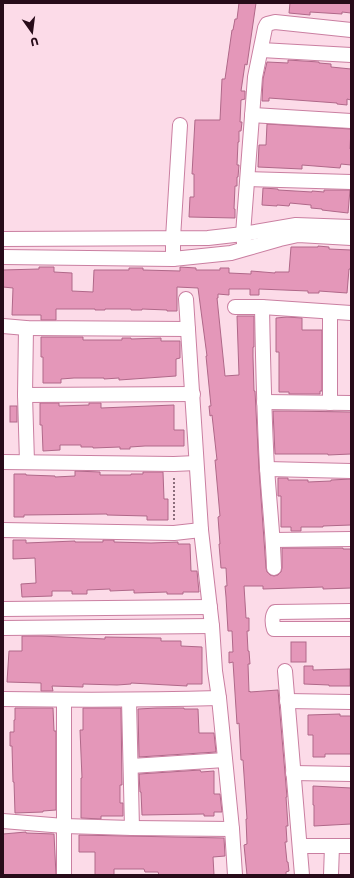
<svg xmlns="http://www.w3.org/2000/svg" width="354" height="878" font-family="Poppins,sans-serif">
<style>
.building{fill:#e497b9;stroke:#b06889}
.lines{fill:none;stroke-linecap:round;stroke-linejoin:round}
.minor-casing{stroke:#ca7fa1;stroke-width:16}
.path{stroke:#8b6d7b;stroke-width:2;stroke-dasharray:2 2;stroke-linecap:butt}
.minor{stroke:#fff;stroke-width:14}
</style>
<rect width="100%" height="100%" fill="#fcdbe8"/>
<!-- building -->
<g class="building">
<path d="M239 3H256L247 65 245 64 241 91H245V99L241 100 240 122H242L241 131H239V142H238L237 165H239L238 177H237V186H235L234 209H235V218L189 217 190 197H194V174H192L195 120H220L222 79H225L232 30H233L235 19H237Z"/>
<path d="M290 3H351V13L342 12V14L310 12V15L289 13Z"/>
<path d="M288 60 319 62V63L331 64V67L351 69V100L347 99V105L337 104V103L269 98V101H262L263 79 267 62 288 63Z"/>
<path d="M267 124 351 129 350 149H351V165L341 164 340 168 302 165V169L258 167 259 145H266Z"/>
<path d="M263 188 278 189V190L312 192V191L324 192V190H350L348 213 322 210V209L311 208V205L290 203 289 206 277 205V206L262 205Z"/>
<path d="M318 246 329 247V249L351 250V269H349L347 293 319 291V293H308V291L259 289V295H250V289H229V295L218 294V298H217L225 376 239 375 237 316H254V347H253V357L254 391H255L259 469 266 568 267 572 270 575 274 576 278 575 281 572 282 568V548H343V549H351V588L323 589V587L263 589V586H244L246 618H249V631H247L248 651H249L250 664H248L249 692 250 691V692L278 690 287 797H286L288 826H286L287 842H285L287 862H288L289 871 286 872V875H247L244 845 247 844 246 819H247L243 760H241L239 723 237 724 233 662 229 663V652H233L232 631H228L226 597 225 586H227L226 568H221L219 544H220L218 517 220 516 215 460H217L212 415 210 416 209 406H211L206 356H207L198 288 177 287V311H167V310L142 309V310H131V309H105V310H95V309H56V320H41V315H12L13 288 3 287V270L39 269V267H54V272L72 273V291L93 292 94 270H129V268H143V270L180 271V267L196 268V270H220V268H229V273L251 274V271L275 273V272H289L291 247H318Z"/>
<path d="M287 317 302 318V330H322V391H320V394H289V392H279V352H276V318Z"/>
<path d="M41 337H83V340H122V338H131V339L161 338V341H180V358L176 359V376L119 380V378L104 379V378H74L61 379V383H43V357H41Z"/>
<path d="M40 403H59V406L89 405V403H101V408L174 405V430H184V446H145L130 447V449H120V447L93 448V447H81V445H60V450L43 451 42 425H40Z"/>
<rect x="10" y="406" width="7" height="16"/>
<path d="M273 411H289L351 412V454L328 455V454H275Z"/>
<path d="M75 471 100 472V475H131V474H143V472H163L164 499H168V520H147V516L107 515V514L24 515V517H14V474H26V475L55 476V477L75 476Z"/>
<path d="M278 478H288V480H308V482L331 481V480L351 479V525L323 526V527H301V531H291V527H281V496H278Z"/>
<path d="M13 540H26V543L75 541V542H103V540H114V542L151 543 178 542V544H190L191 571H197L199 592H183V594H167V592L134 593V590L110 591V589L87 590V594H72V591H52V596L22 597 21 584 36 583 35 558 13 559Z"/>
<path d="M22 636H41L105 639V637L161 638V641H181V646L202 647V684H187V686L131 683V684L117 685 83 684V687L52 686 53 691H41V683L7 682 9 651H22Z"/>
<rect x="291" y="642" width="15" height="20"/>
<path d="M304 666H313V670L350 669V686H329V685L304 684Z"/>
<path d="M15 708H53L54 731H56V810L43 811V812L15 813 14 782H13L12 746H10V732H14V720H15Z"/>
<path d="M83 708H121L122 785H120V803H123V816H101V819L81 818V778H82L80 730H83Z"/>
<path d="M157 708H184V709H198L199 733H214L216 752 139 757 138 709Z"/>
<path d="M340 714V716H351V754H325V757H313V735H308V715Z"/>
<path d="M200 770 201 772 214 771V794H220L222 812H214V816H204V814L142 815 141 792H140L139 774Z"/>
<path d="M313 786 351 788V824L314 826V805H313Z"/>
<path d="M26 832V833L54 834 56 875H3V834Z"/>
<path d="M79 835 224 838 225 856 213 857 214 875H159L158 872H145L144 869H114V875H95V852H79Z"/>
</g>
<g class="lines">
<!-- minor casing -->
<g class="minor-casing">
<g id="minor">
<path d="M261 50 351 55"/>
<path d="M252 115 351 121"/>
<path d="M248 179 351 182"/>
<path d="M3 239 208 238 243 234 296 225 351 227"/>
<path d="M244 243 243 234 255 77 265 28 267 24 275 22 351 30"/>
<path d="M3 257 173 259 231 253 280 239 298 235 351 238"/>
<path d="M173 259V238L180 125"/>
<path d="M186 299 201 530 212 626 215 671 219 698 232 829 235 875"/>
<path d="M235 307H262L351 313"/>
<path d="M262 307C263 361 264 414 267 467 269 501 273 534 274 568"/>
<path d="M330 312V403"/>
<path d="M3 326 26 328 188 329"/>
<path d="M26 328 25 395 27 462"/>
<path d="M25 395 193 394"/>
<path d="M264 402 351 403"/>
<path d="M3 462 174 464 196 463"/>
<path d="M267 469 351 471"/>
<path d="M3 530 174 533 201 530"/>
<path d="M273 540 351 539"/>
<path d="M3 609 210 607"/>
<path d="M351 611 275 612C272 616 272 623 274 629H351"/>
<path d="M3 628 212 626"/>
<path d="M285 671 302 875"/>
<path d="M3 699C75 700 147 700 219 698"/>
<path d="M64 700V875"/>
<path d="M129 700 132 828"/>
<path d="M287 701 351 702"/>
<path d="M131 766 225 760"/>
<path d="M293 773 351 774"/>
<path d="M3 821 64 826 132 828 232 829"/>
<path d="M300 846H351"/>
<path d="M331 875 332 846"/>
</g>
</g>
<!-- path -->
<path class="path" d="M174 520V476"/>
<!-- minor -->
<use href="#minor" class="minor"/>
</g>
<!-- border -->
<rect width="354" height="878" fill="none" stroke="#270b19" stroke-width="8"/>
<!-- north arrow -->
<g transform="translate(32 32) rotate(166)" stroke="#fcdbe8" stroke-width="3" paint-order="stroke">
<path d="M0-3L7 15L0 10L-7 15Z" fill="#270b19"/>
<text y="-6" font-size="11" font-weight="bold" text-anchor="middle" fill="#270b19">U</text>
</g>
</svg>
